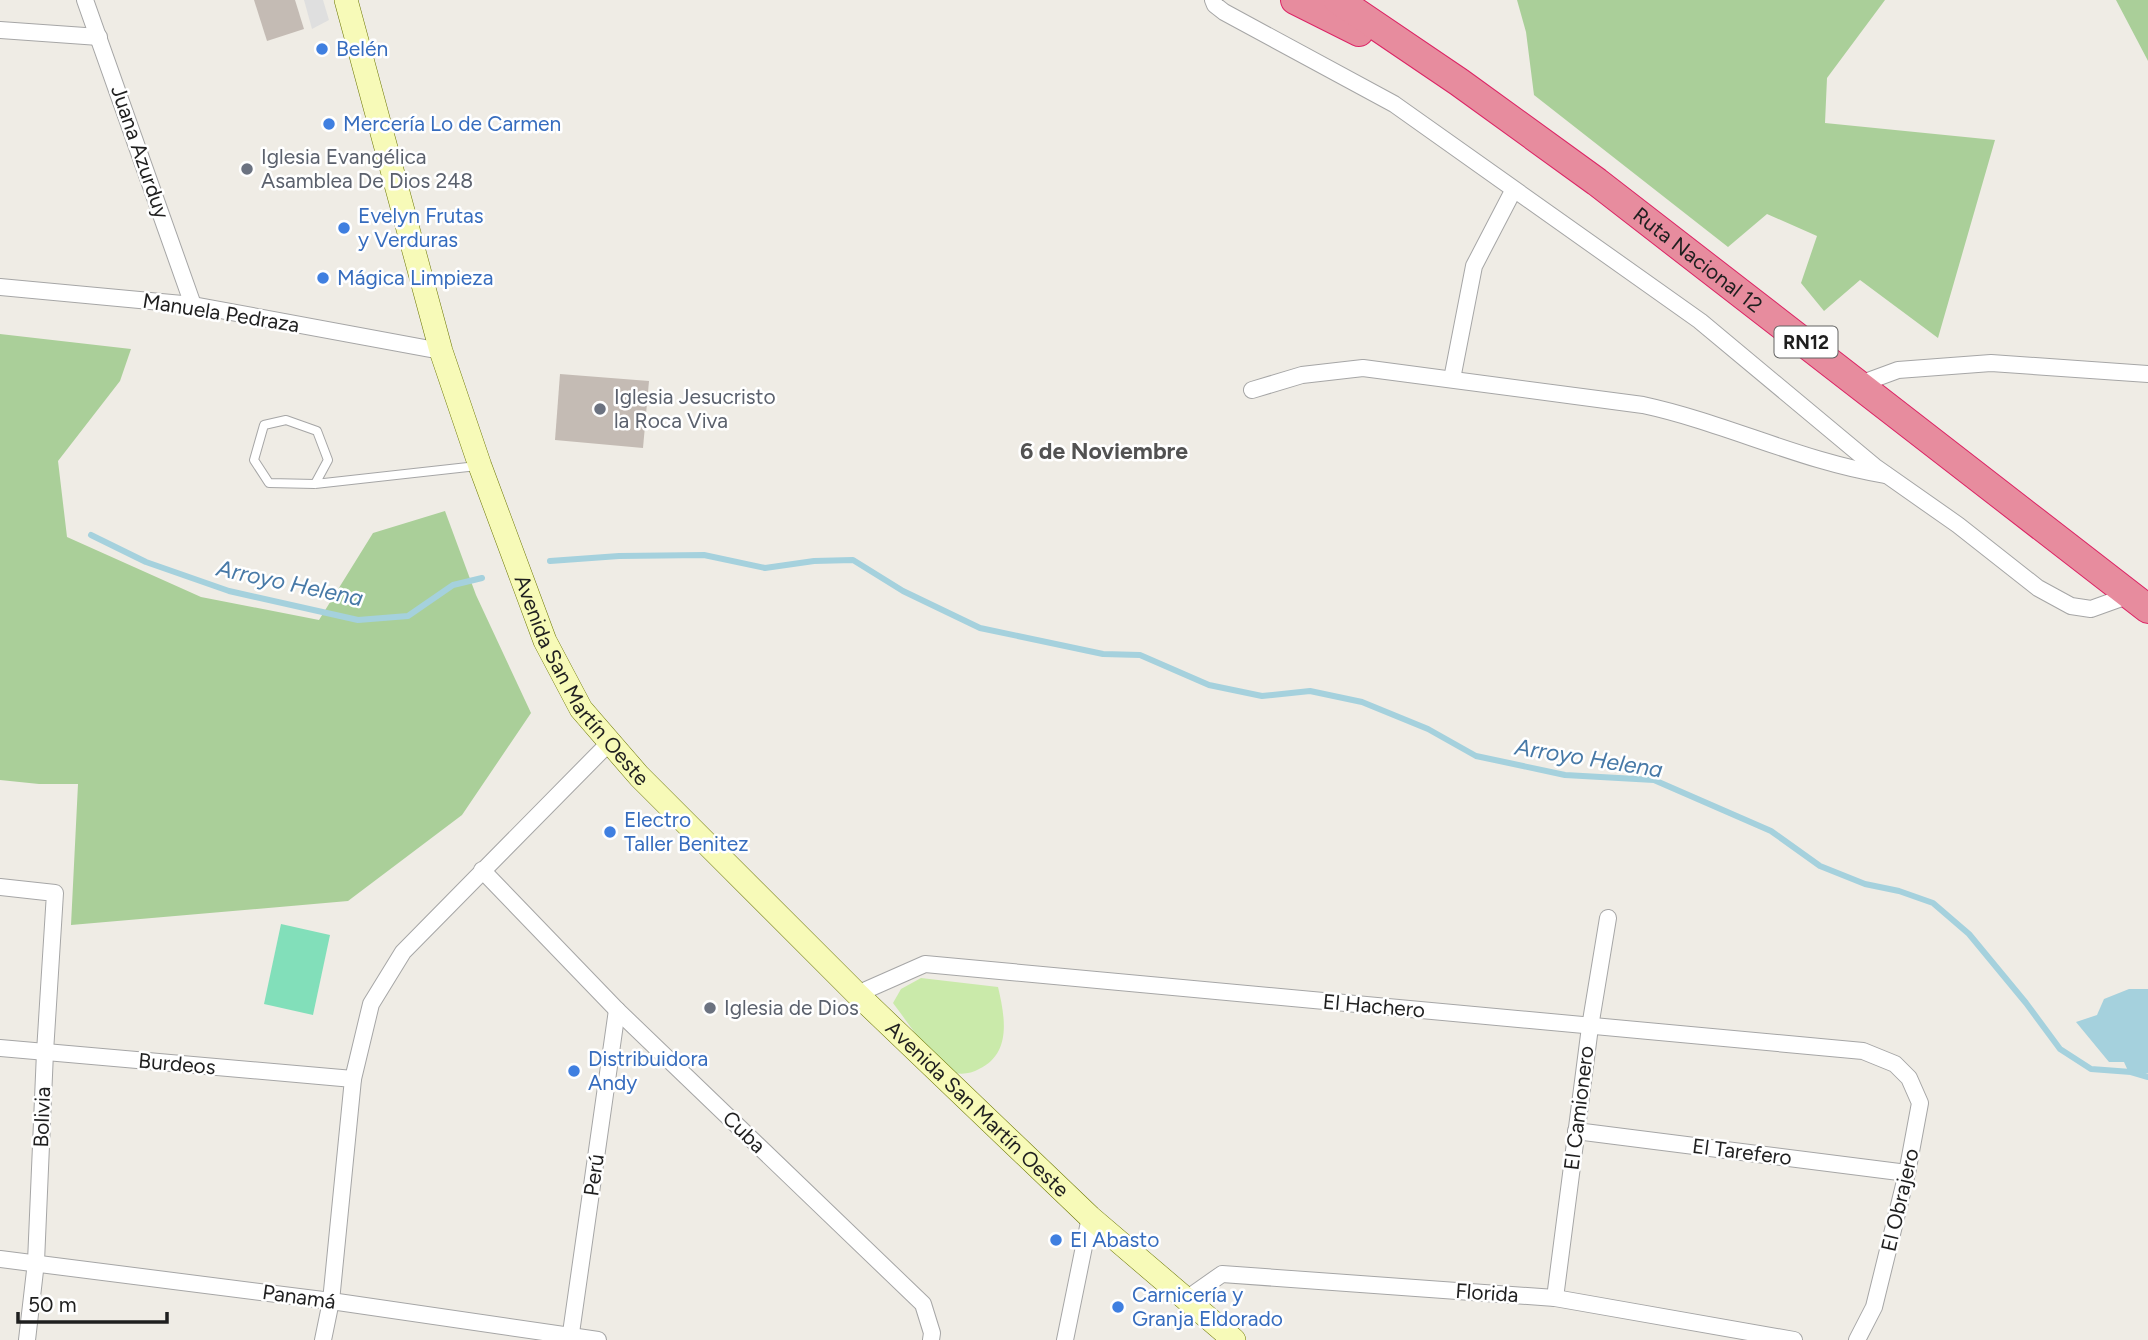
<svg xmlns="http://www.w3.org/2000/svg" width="2148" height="1340" font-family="Figtree,sans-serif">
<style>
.grass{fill:#caeaaa}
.forest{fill:#aacf99}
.pitch{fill:#82dfba}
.parking{fill:#dfdfdf}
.water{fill:#a5d1dd}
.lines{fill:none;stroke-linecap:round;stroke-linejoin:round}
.stream{stroke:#a5d1dd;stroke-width:6}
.building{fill:#c4bbb4}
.lane-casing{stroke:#a6a6a6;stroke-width:10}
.street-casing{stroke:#a6a6a6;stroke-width:18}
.secondary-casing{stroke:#6c7704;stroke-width:24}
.highway-casing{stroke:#dc2465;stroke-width:30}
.lane{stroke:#fff;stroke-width:8}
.street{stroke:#fff;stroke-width:16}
.secondary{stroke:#f7fab8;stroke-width:23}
.highway{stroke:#e78c9e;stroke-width:28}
.shop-dot{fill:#3f7fe0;stroke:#fff;stroke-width:2.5}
.worship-dot{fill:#6b7280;stroke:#fff;stroke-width:2.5}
.labels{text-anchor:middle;stroke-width:5;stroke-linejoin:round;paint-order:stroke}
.shield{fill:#fff;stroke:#626262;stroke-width:2}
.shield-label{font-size:19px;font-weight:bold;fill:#1f1f1f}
.shop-label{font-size:21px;fill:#366cbe;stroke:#fff;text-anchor:start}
.street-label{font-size:21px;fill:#1f1f1f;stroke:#fff}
.worship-label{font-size:21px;fill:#5b616d;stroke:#fff;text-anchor:start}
.neighbourhood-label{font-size:23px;font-weight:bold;fill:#525252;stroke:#fff}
.water-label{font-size:23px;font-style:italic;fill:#4779a7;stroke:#fff}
</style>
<rect width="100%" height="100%" fill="#efece5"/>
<!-- grass -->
<path class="grass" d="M921 978 998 987C1005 1017 1012 1053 979 1069 970 1074 958 1076 948 1070 934 1062 904 1017 893 1003L901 989Z"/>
<!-- forest -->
<g class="forest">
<path d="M1517 0H1885L1827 78 1825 123 1995 140 1938 338 1860 280 1824 311 1801 283 1817 236 1767 214 1728 247 1534 95 1526 32Z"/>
<path d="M2116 0H2148V61L2147 59Z"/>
<path d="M0 334 131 349 120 381 58 461 67 537 201 597 319 620 373 533 445 511 476 595 531 713 462 815 348 901 71 925 78 784H39L0 780Z"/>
</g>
<!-- pitch -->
<path class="pitch" d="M281 924 330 935 313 1015 264 1004Z"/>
<!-- parking -->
<path class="parking" d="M304 0H323L329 20 312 29Z"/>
<!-- water -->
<path class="water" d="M2129 989H2148V1073H2129L2124 1062H2109L2076 1022 2097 1015 2104 999Z"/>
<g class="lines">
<!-- stream -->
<g class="stream">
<path d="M91 535 146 562 229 591 358 620 408 616 453 585 482 578"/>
<path d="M550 561 619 556 704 555 765 568 814 561 853 560 903 591 980 628 1103 654 1140 655 1209 685 1262 696 1310 691 1362 702 1428 729 1476 756 1565 775 1654 780 1771 831 1820 866 1865 884 1899 891 1933 903 1969 934 2026 1003 2060 1049 2091 1069 2131 1072 2148 1077"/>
</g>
</g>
<!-- building -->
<g class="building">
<path d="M254 0H295L304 29 267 41Z"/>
<path d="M560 374 649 381 643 448 555 440Z"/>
</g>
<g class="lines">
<!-- lane casing -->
<g class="lane-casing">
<path id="lane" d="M315 484 328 460 317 431 286 420 264 425 254 460 269 483 315 484 477 466"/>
</g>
<!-- street casing -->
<g class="street-casing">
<g id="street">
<path d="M85 0 193 305"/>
<path d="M1213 0 1215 5 1224 12 1394 104 1700 321 1874 466 1958 525 2038 588 2071 606 2091 609 2130 595"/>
<path d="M0 30 99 37"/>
<path d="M0 287 193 305 441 351"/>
<path d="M1452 379 1474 266 1513 191"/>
<path d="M1860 384 1898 370 1991 363 2148 374"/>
<path d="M1252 390 1302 375 1363 368 1643 405C1726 423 1803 462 1886 475"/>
<path d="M482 870 617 1010 923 1304 932 1333 931 1340"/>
<path d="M0 887 55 893 45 1052 36 1262 27 1340"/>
<path d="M857 994 925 964 1863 1051 1895 1064 1909 1078 1920 1103 1907 1173 1874 1307 1857 1340"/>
<path d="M0 1048 353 1079"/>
<path d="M1576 1131 1907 1173"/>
<path d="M0 1259 331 1301 598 1340"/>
<path d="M1555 1298 1590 1027 1608 918"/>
<path d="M1185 1300 1222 1274 1555 1298 1794 1340"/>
<path d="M323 1340 331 1301 353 1079 371 1004 403 952 609 743"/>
<path d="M570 1340 617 1010"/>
<path d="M1065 1340 1090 1217"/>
</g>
</g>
<!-- secondary casing -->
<g class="secondary-casing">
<g id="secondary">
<path id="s1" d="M346 0 441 351 480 466 545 641 581 709 639 776 857 994 1090 1217 1234 1340"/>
</g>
</g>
<!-- highway casing -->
<g class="highway-casing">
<g id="highway">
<path d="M1295 0 1359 32"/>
<path id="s2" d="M1338 0 1459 82 1597 182 2148 609"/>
</g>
</g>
<!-- lane -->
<use href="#lane" class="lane"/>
<!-- street -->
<use href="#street" class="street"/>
<!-- secondary -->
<use href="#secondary" class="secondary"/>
<!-- highway -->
<use href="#highway" class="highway"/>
</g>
<!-- markers -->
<g class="shop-dot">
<circle cx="322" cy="49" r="7"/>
<circle cx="329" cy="124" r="7"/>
<circle cx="344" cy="228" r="7"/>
<circle cx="323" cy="278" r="7"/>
<circle cx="610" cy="832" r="7"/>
<circle cx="574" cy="1071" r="7"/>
<circle cx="1056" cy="1240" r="7"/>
<circle cx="1118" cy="1307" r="7"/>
</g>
<g class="worship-dot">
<circle cx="247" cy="169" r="7"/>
<circle cx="600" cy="409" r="7"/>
<circle cx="710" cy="1008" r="7"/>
</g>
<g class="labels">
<!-- shield labels -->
<rect class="shield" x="1774.5" y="326.5" width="63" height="31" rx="5"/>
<g class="shield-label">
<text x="1806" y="349">RN12</text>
</g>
<!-- shop labels -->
<g class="shop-label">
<text x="336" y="56">Belén</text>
<text x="343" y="131">Mercería Lo de Carmen</text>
<text x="358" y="223">Evelyn Frutas<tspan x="358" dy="24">y Verduras</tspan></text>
<text x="337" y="285">Mágica Limpieza</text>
<text x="624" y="827">Electro<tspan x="624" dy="24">Taller Benitez</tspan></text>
<text x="588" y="1066">Distribuidora<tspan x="588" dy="24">Andy</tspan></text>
<text x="1070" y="1247">El Abasto</text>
<text x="1132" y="1302">Carnicería y<tspan x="1132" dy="24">Granja Eldorado</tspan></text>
</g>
<!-- street labels -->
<g class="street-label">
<text transform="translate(140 152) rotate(71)" y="7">Juana Azurduy</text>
<text dy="7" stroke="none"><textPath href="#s2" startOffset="444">Ruta Nacional 12</textPath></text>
<text transform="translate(221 313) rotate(9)" y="7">Manuela Pedraza</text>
<text dy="7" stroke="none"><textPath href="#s1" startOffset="724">Avenida San Martín Oeste</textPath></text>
<text transform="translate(1374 1006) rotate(5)" y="7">El Hachero</text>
<text transform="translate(177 1064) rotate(5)" y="7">Burdeos</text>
<text transform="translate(1579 1108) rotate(-83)" y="7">El Camionero</text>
<text dy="7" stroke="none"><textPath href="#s1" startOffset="1312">Avenida San Martín Oeste</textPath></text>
<text transform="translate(42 1117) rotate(-88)" y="7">Bolivia</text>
<text transform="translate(744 1132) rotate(44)" y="7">Cuba</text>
<text transform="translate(1742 1152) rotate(7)" y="7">El Tarefero</text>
<text transform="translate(594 1175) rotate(-82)" y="7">Perú</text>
<text transform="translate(1900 1200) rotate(-77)" y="7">El Obrajero</text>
<text transform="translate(1487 1293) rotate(4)" y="7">Florida</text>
<text transform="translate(299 1297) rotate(8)" y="7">Panamá</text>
</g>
<!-- worship labels -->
<g class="worship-label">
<text x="261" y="164">Iglesia Evangélica<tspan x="261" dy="24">Asamblea De Dios 248</tspan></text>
<text x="614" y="404">Iglesia Jesucristo<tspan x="614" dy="24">la Roca Viva</tspan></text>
<text x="724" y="1015">Iglesia de Dios</text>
</g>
<!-- neighbourhood labels -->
<g class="neighbourhood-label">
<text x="1104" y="459">6 de Noviembre</text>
</g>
<!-- water labels -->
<g class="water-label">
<text transform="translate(290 583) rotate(12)" y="8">Arroyo Helena</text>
<text transform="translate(1589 758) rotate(9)" y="8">Arroyo Helena</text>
</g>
</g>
<!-- scale -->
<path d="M18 1312v10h149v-10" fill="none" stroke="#1f1f1f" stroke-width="3.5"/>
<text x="28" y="1312" font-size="21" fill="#1f1f1f" stroke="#ffffff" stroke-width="5" paint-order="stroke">50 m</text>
</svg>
